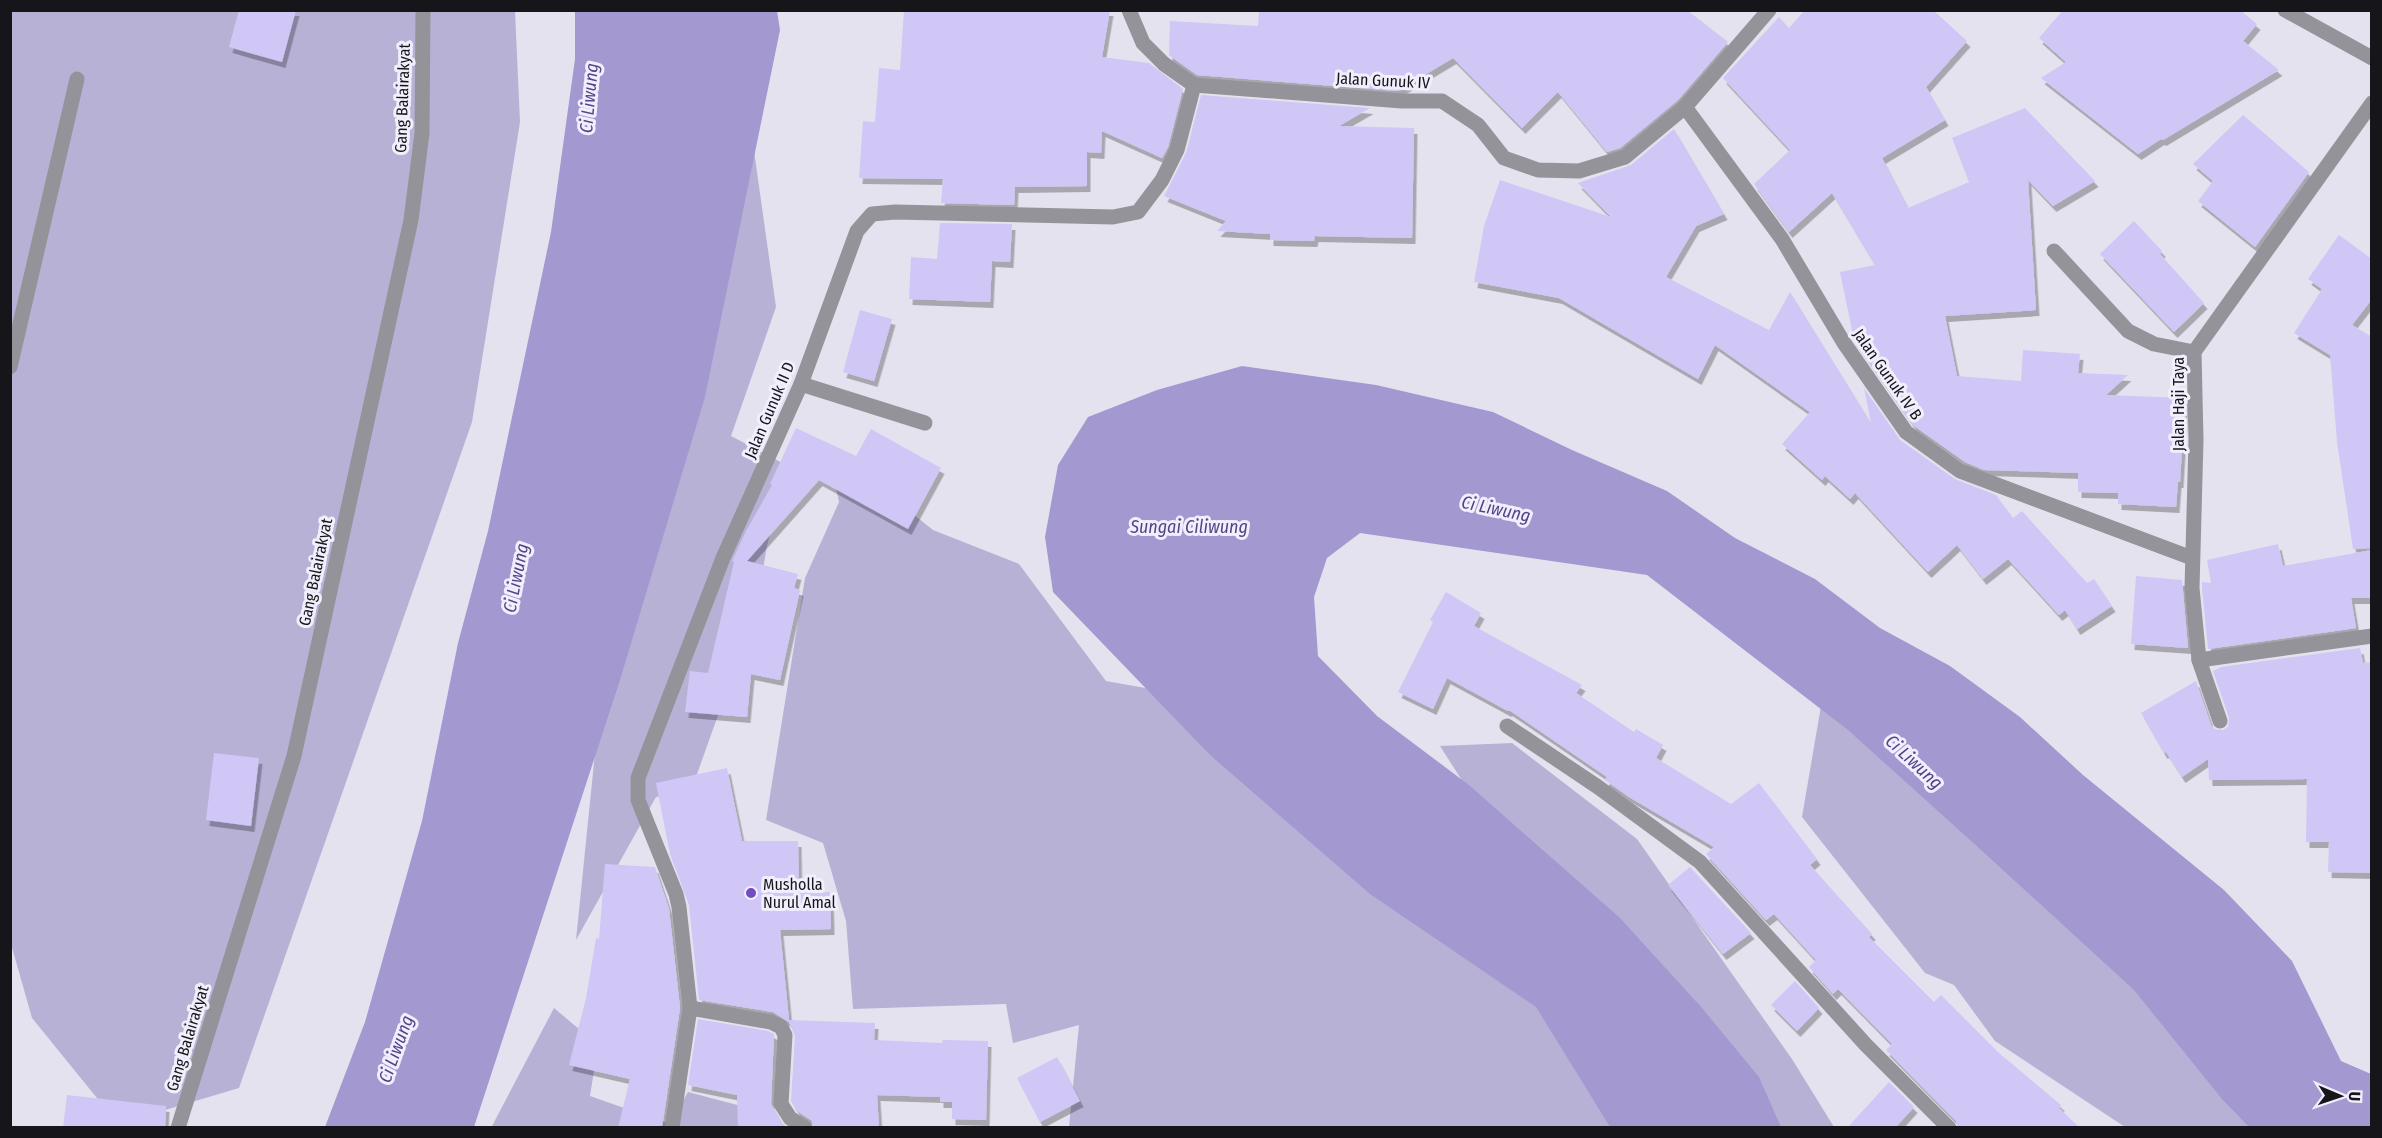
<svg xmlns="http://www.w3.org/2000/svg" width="2382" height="1138" font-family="'Fira Sans Condensed',sans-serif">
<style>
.green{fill:#b8b1d6}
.water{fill:#a498d0}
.building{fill:#d0c7f6;filter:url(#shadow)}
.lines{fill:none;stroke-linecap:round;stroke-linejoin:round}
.lane{stroke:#949399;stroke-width:15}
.street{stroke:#949399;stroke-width:15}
.poi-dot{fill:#734bc4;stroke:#f2effd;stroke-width:2}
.labels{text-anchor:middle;stroke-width:6;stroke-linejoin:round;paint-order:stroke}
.street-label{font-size:16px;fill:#161519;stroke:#f2effd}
.poi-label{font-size:16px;fill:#161519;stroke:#f2effd;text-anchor:start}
.water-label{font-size:18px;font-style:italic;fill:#564288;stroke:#f2effd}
</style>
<defs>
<filter id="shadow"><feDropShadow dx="3.5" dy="6" stdDeviation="0" flood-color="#0004"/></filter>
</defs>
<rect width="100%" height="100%" fill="#e5e2ef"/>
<!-- green -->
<g class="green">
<path d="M11 11H515L520 122 472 422 239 1088 118 1124 32 1018 11 944Z"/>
<path d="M741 58 776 307 731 436 788 466 767 546 760 586 727 690 691 791 656 797 576 940 598 723Z"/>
<path d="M827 445 933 530 1019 564 1106 681 1151 689 1408 835 1656 1127H1069L1079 1025 1013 1043 1006 1004 853 1009 846 921 823 843 766 820 805 578 839 502Z"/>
<path d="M1822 700 2132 967 2266 1127H2125L1995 1041 1954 985 1925 973 1802 817Z"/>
<path d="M1512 743 1637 839 1792 1059 1834 1127H1762L1470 793 1440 746Z"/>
<path d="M554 1008 598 1045 590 1096 670 1124 688 1092 745 1107 750 1128H491Z"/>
</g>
<!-- water -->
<g class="water">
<path d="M575 11H777L780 30 705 397 620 680 474 1127H325L365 1022 422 821 458 643 488 531 551 232 575 59Z"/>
<path d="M1242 366 1376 385 1493 412 1572 450 1667 491 1735 538 1815 579 1880 628 1950 666 2020 717 2083 775 2224 890 2292 961 2341 1061 2371 1074V1127H2249L2222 1099 2134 990 1980 849 1848 730 1647 575 1360 533 1327 558 1314 597 1318 656 1377 716 1469 785 1620 918 1702 1008 1759 1077 1781 1127H1610L1536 1007 1370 894 1210 755 1053 592 1045 537 1058 465 1088 417 1157 390Z"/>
</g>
<!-- building -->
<g class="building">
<path d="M239 10H296L282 62 229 47Z"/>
<path d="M904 10H1110L1102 57 1149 63 1183 89 1168 147 1162 158 1102 131 1101 153 1087 152V186L1015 187 1014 205 941 203 943 179 859 178 863 121 875 122 879 68 900 70Z"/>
<path d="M1259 10H1687L1728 42 1678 100 1620 148 1607 152 1558 92 1522 128 1453 58 1398 91 1197 75 1169 55 1170 21 1258 26Z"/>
<path d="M1805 10H1933L1967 41 1926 87 1945 120 1882 158 1908 208 1969 182 1952 138 2025 108 2095 181 2053 206 2028 180 2036 310 1945 316 1957 376 2021 381 2023 350 2080 354 2078 373 2128 375 2106 395 2185 398 2180 482H2178L2176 507 2118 504V493L2078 492V473L1984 470 1965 462 1913 425 1854 340 1840 272 1875 265 1832 193 1789 232 1754 184 1790 150 1723 78 1779 17 1789 28Z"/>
<path d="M2063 10H2240L2257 24 2243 41 2279 70 2163 140 2161 139 2138 154 2041 78 2066 62 2039 38Z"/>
<path d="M1201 95 1370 108 1339 126 1414 128 1412 238 1315 236 1314 241 1270 240V234L1217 231 1226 221 1164 196 1186 153Z"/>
<path d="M2243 115 2309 172 2255 247 2198 201 2213 181 2193 164Z"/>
<path d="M1674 129 1724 214 1696 226 1666 277 1769 330 1790 292 1871 423 1864 388 1900 440 1955 479 1996 495 2013 518 2022 511 2087 583 2094 579 2112 606 2077 629 2065 610 2059 615 2008 559 1983 579 1957 545 1928 572 1855 493 1850 499 1825 476 1822 480 1782 444 1810 412 1715 345 1698 379 1559 298 1474 282 1484 226 1500 180 1611 217 1578 183 1631 165Z"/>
<path d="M2134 221 2162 251 2160 254 2204 303 2174 332 2100 254Z"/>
<path d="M940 223 1012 224 1010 262 992 261 990 302 909 299 911 257 937 259Z"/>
<path d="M2339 235 2372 259V299L2352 325 2372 337V548L2353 549 2337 442 2330 355 2294 333 2322 289 2308 279Z"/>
<path d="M860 310 892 319 874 381 843 372Z"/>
<path d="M796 428 856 456 871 429 941 468 908 529 819 480 747 561 798 574 794 588 800 590 780 680 751 674 747 717 685 712 690 671 708 673 734 562 732 561 746 531 772 485 770 484Z"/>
<path d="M2278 544 2283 566 2372 550V598H2351L2356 628 2208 649 2202 588V582L2211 583 2207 560Z"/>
<path d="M2136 576 2182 580 2188 648 2131 644Z"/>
<path d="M1446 592 1481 613 1474 626 1582 685 1576 693 1634 732 1636 729 1663 745 1656 758 1731 804 1759 783 1817 859 1810 865 1872 934 1869 937 1934 1002 1941 995 1999 1053 2061 1105 2059 1108 2080 1128H1958L1956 1121 1886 1050 1892 1044 1838 989 1833 994 1809 967 1816 960 1774 914 1766 920 1706 854 1714 847 1629 797 1605 780 1607 777 1509 710 1508 711 1447 678 1433 709 1398 692 1433 622 1430 620Z"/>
<path d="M2360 648 2363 663 2372 662V873L2328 872 2329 842H2306L2307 779 2209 780 2208 759 2182 777 2166 752 2164 753 2141 713 2196 681 2211 725 2214 729 2223 730 2228 727 2229 718 2213 671 2221 667Z"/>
<path d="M214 753 259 758 251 826 206 820Z"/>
<path d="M727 768 742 841H798L799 893 830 892 831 929 780 930 789 1020 875 1023 874 1040 942 1043 943 1040 988 1041 986 1120 952 1119V1102H940V1097L877 1095 879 1128H815L811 1120 797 1111 791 1101 795 1036 789 1022 773 1012 699 1000 689 905 670 854 656 783Z"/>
<path d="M605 864 655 867 669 909 680 1008 662 1128H618L630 1079 569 1065 586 998 596 938 599 939Z"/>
<path d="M1690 867 1751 933 1723 954 1668 885Z"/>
<path d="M1795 981 1819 1008 1797 1031 1771 1005Z"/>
<path d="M698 1019 768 1031 774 1034 771 1104 782 1123 787 1128H738L737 1095 688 1085Z"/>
<path d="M1057 1057 1080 1101 1040 1122 1017 1078Z"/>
<path d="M1889 1082 1914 1107 1895 1128H1847Z"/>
<path d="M67 1095 166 1106 165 1128H63Z"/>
</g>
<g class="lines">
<!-- lane -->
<path class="lane" d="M10 367 77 79"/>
<!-- street -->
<g class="street">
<path d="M1129 10 1143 43 1164 64 1194 85"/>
<path d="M2285 10 2372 58"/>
<path d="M1194 85 1402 101H1442L1478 125 1504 158 1538 170 1579 171 1625 157 1685 107 1769 10"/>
<path d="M1685 107 1782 239 1844 343 1906 432 1960 471 2192 558"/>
<path d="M2054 251 2128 331 2154 344 2194 352"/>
<path d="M801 384 925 423"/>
<path d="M2199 660 2372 636"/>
<path d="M2220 721 2199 660 2192 588 2196 440 2194 352 2372 103"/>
<path d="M1507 726 1598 787 1700 862 1866 1045 1949 1128"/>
<path d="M690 1008 771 1022 781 1027 785 1035 781 1104 790 1118 805 1128"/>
<path d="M178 1128 294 756 411 220 422 133 423 10"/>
<path d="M672 1128 690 1008 679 907 676 894 638 800V778L723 558 801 384 857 231 872 214 895 212 1113 217 1138 212 1162 180 1177 150 1194 85"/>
</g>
</g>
<!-- markers -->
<circle class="poi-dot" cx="751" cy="893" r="6"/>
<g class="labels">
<!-- street labels -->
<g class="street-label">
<text transform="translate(1383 80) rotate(3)" y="6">Jalan Gunuk IV</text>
<text transform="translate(402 98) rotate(-88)" y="6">Gang Balairakyat</text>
<text transform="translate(1888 374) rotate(55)" y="6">Jalan Gunuk IV B</text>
<text transform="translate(2178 404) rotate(-90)" y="6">Jalan Haji Taya</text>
<text transform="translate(769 410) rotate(-67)" y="6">Jalan Gunuk II D</text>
<text transform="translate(315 572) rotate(-78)" y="6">Gang Balairakyat</text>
<text transform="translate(187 1038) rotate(-73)" y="6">Gang Balairakyat</text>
</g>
<!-- poi labels -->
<g class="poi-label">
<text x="763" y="890">Musholla<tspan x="763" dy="18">Nurul Amal</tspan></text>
</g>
<!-- water labels -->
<g class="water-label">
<text transform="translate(589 98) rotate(-85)" y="6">Ci Liwung</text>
<text transform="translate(1496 509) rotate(12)" y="6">Ci Liwung</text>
<text x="1189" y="533">Sungai Ciliwung</text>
<text transform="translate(516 578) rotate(-79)" y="6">Ci Liwung</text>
<text transform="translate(1914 762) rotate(43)" y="6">Ci Liwung</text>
<text transform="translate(396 1049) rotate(-70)" y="6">Ci Liwung</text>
</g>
</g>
<!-- border -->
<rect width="2382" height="1138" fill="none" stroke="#161519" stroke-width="24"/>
<!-- north arrow -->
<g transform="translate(2340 1096) rotate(92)" stroke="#f2effd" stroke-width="4.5" paint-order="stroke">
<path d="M0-4.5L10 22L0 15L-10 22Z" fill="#161519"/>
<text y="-9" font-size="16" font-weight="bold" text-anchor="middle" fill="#161519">U</text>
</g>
</svg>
